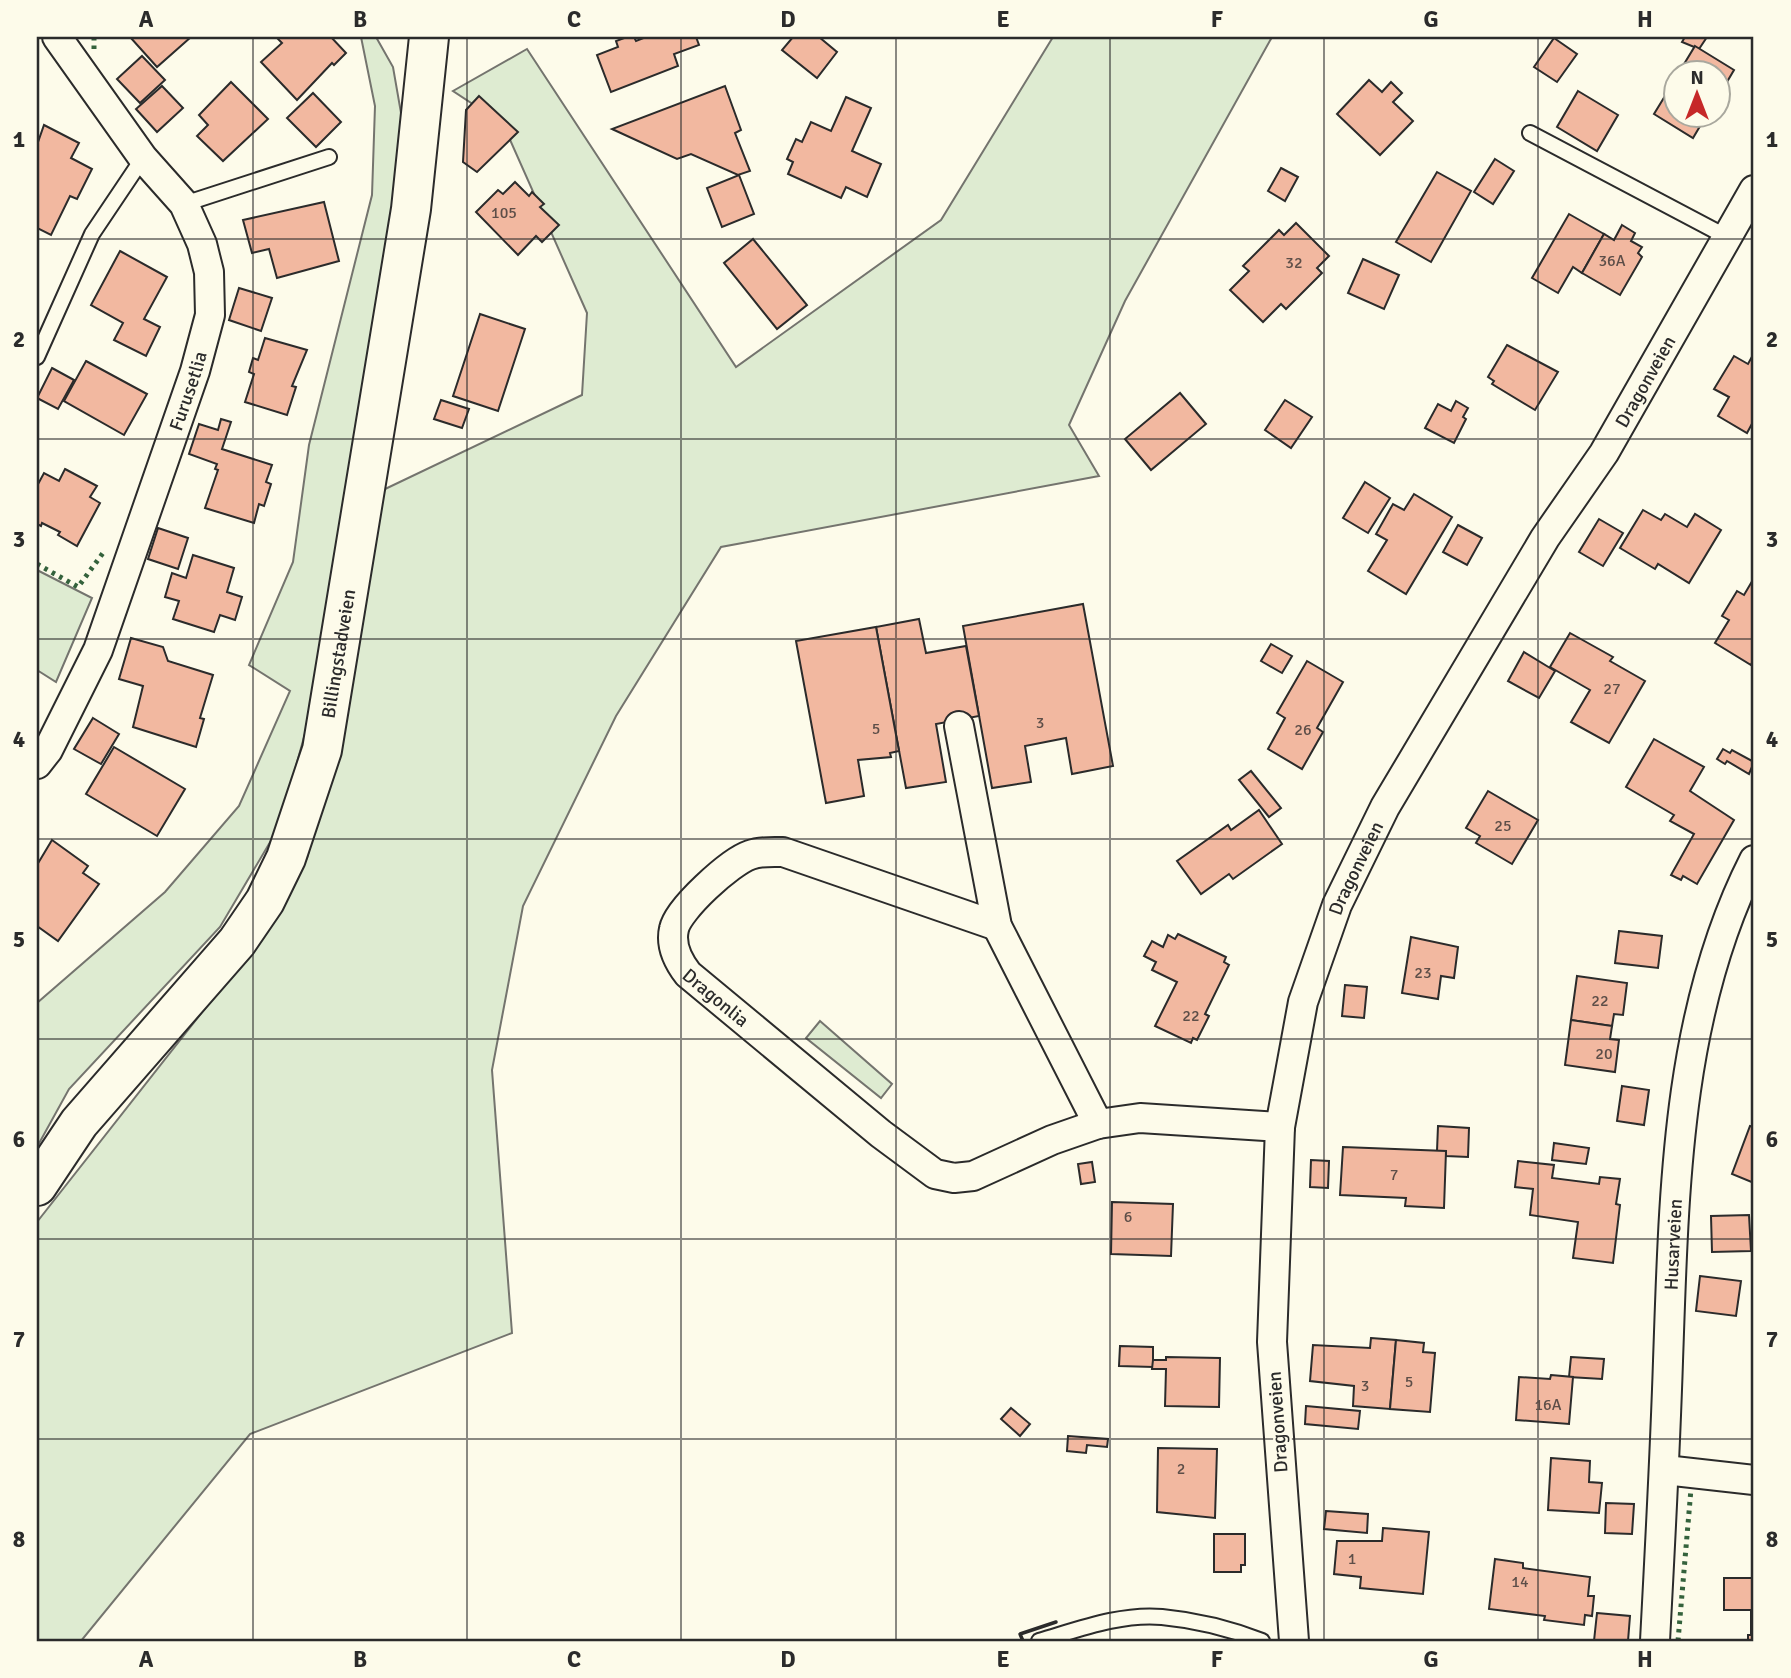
<svg xmlns="http://www.w3.org/2000/svg" width="1791" height="1678" font-family="Signika,sans-serif">
<style>
.green{fill:#deebd1;stroke:#74746e;stroke-width:2}
.building{fill:#f2b8a0;stroke:#2b2b2b;stroke-width:2}
.lines{fill:none;stroke-linecap:round;stroke-linejoin:round}
.lane-casing{stroke:#2b2b2b;stroke-width:18}
.street-casing{stroke:#2b2b2b;stroke-width:32}
.secondary-casing{stroke:#2b2b2b;stroke-width:42}
.lane{stroke:#fdfbea;stroke-width:14}
.street{stroke:#fdfbea;stroke-width:28}
.secondary{stroke:#fdfbea;stroke-width:38}
.hedge{stroke:#34623c;stroke-width:5;stroke-dasharray:3.5 5;stroke-linecap:butt}
.wall{stroke:#2b2b2b;stroke-width:3.5}
.grid{fill:none;stroke:#2b2b2b;stroke-width:2;stroke-opacity:0.55}
.labels{text-anchor:middle;stroke-width:5;stroke-linejoin:round;paint-order:stroke}
.number-label{font-size:16px;fill:#5d4e48}
.street-label{font-size:19px;fill:#2b2b2b;stroke:#fdfbea}
.neatline{fill:none;stroke:#2b2b2b;stroke-width:2.5}
.grid-label{font-size:23px;text-anchor:middle;font-weight:bold;fill:#2b2b2b}
</style>
<rect width="100%" height="100%" fill="#fdfbea"/>
<!-- green -->
<g class="green">
<path d="M361 37H376L393 67 404 130 313 705 279 827 220 927 69 1089 37 1147V1003L165 892 239 806 290 691 249 665 293 562 309 445 372 195 375 106Z"/>
<path d="M1053 37H1272L1125 301 1069 425 1099 476 721 547 616 716 523 906 492 1070 512 1333 250 1434 81 1641H37V1222L247 955 307 858 345 716 383 490 582 395 587 313 503 124 453 91 527 49 736 367 941 220Z"/>
<path d="M37 570 92 598 56 682 37 670Z"/>
<path d="M820 1021 892 1084 881 1098 806 1038Z"/>
</g>
<!-- building -->
<g class="building">
<path d="M130 37H191L157 67Z"/>
<path d="M281 37H331L346 53 334 65 332 63 297 100 261 62 282 43 278 39Z"/>
<path d="M627 37H634L636 41 646 37H696L699 45 674 54 678 66 611 92 597 55 618 47 616 41Z"/>
<path d="M793 37H819L837 52 817 78 782 50Z"/>
<path d="M1685 37H1707L1699 49 1682 42Z"/>
<path d="M1554 38 1577 54 1557 82 1534 67Z"/>
<path d="M1695 46 1734 70 1718 97V74H1678Z"/>
<path d="M142 56 165 80 140 103 117 79Z"/>
<path d="M1676 78V116H1706L1693 138 1654 114Z"/>
<path d="M1369 80 1382 92 1391 82 1402 93 1393 102 1413 121 1380 155 1337 114Z"/>
<path d="M231 82 268 119 223 161 197 136 208 125 199 115Z"/>
<path d="M162 86 183 108 157 132 136 109Z"/>
<path d="M725 86 741 130 735 133 750 171 738 175 691 154 677 159 612 129Z"/>
<path d="M1578 91 1618 115 1597 151 1557 127Z"/>
<path d="M313 93 341 122 316 147 287 118Z"/>
<path d="M479 96 518 132 477 172 463 162 466 110Z"/>
<path d="M846 97 871 108 852 151 881 164 867 197 846 187 841 198 788 174 793 162 787 159 796 139 802 142 811 122 831 131Z"/>
<path d="M44 125 79 143 71 158 92 169 77 199 70 196 51 235 37 228V145Z"/>
<path d="M1495 159 1514 171 1493 204 1474 192Z"/>
<path d="M1281 168 1298 177 1285 201 1268 191Z"/>
<path d="M1437 172 1471 191 1431 262 1396 242Z"/>
<path d="M739 175 754 214 722 227 707 188Z"/>
<path d="M515 182 529 196 532 192 544 204 540 207 559 225 542 242 536 236 518 255 476 212 498 190 503 194Z"/>
<path d="M324 202 339 261 277 278 269 249 252 253 243 220Z"/>
<path d="M1569 214 1604 234 1582 273 1573 267 1558 293 1532 278Z"/>
<path d="M1296 223 1329 256 1317 268 1322 273 1286 309 1281 304 1263 322 1230 290 1249 271 1243 266 1279 230 1284 235Z"/>
<path d="M1622 225 1635 233 1631 241 1642 247 1638 253 1642 257 1620 295 1582 273 1604 234 1614 240Z"/>
<path d="M753 239 807 305 777 329 724 263Z"/>
<path d="M120 251 167 277 144 319 160 327 146 356 114 340 123 323 91 305Z"/>
<path d="M1363 259 1399 275 1384 309 1348 293Z"/>
<path d="M239 288 272 298 261 331 229 320Z"/>
<path d="M480 314 525 329 498 411 453 396Z"/>
<path d="M265 338 307 350 292 386 296 387 287 415 245 402 254 374 249 372 253 358 258 360Z"/>
<path d="M1507 345 1558 372 1535 410 1492 384 1494 381 1488 377Z"/>
<path d="M1754 353V420L1747 433 1718 416 1729 397 1714 389 1734 356 1748 364Z"/>
<path d="M86 361 147 394 124 435 64 401Z"/>
<path d="M52 368 74 380 58 409 37 398Z"/>
<path d="M1180 393 1206 424 1151 470 1125 439Z"/>
<path d="M441 400 469 409 462 428 434 419Z"/>
<path d="M1285 400 1312 417 1291 448 1265 430Z"/>
<path d="M1456 401 1468 408 1463 417 1466 419 1454 443 1425 428 1438 404 1451 411Z"/>
<path d="M221 419 231 422 222 449 272 465 266 482 271 484 264 506 259 504 254 523 205 508 218 470 215 469 217 464 189 454 199 424 218 430Z"/>
<path d="M65 469 97 486 90 497 100 503 77 546 58 535 60 532 42 523 41 526 37 524V486L44 473 59 481Z"/>
<path d="M1365 482 1390 498 1368 533 1343 518Z"/>
<path d="M1414 494 1452 517 1406 594 1368 571 1387 540 1376 534 1393 504 1404 510Z"/>
<path d="M1643 510 1661 520 1665 514 1687 527 1695 514 1721 530 1689 583 1658 564 1655 569 1620 548Z"/>
<path d="M1599 519 1623 533 1603 566 1579 552Z"/>
<path d="M1458 525 1482 538 1467 565 1443 552Z"/>
<path d="M158 528 188 538 178 569 148 559Z"/>
<path d="M193 555 234 568 227 592 242 597 235 620 220 615 214 632 173 619 179 601 165 597 172 573 186 578Z"/>
<path d="M1754 578V658L1751 665 1715 643 1729 620 1722 616 1737 591 1744 595Z"/>
<path d="M1083 604 1113 766 1072 774 1066 738 1025 746 1031 782 992 788 963 626Z"/>
<path d="M919 619 926 653 966 646 979 716 936 724 946 782 906 788 876 627Z"/>
<path d="M876 627 899 751 890 753 891 757 858 760 864 796 826 803 796 641Z"/>
<path d="M1570 633 1613 657 1610 661 1645 681 1609 743 1571 722 1590 690 1550 667Z"/>
<path d="M131 638 163 647 168 661 213 675 200 718 204 719 196 747 133 727 143 686 119 679Z"/>
<path d="M1271 644 1292 656 1282 673 1261 661Z"/>
<path d="M1524 652 1555 671 1539 698 1508 681Z"/>
<path d="M1307 661 1343 682 1317 728 1323 732 1302 769 1268 749 1285 718 1277 713Z"/>
<path d="M93 718 119 734 101 764 74 749Z"/>
<path d="M1654 739 1704 767 1690 791 1734 820 1697 884 1683 876 1681 880 1671 875 1694 834 1670 821 1674 815 1626 787Z"/>
<path d="M114 747 185 789 157 836 86 794Z"/>
<path d="M1723 749 1730 753 1732 750 1754 762 1749 774 1727 761 1725 764 1717 759Z"/>
<path d="M1251 771 1281 808 1269 817 1239 780Z"/>
<path d="M1488 791 1538 820 1512 864 1476 843 1480 836 1466 828Z"/>
<path d="M1259 810 1282 844 1233 879 1229 874 1201 894 1177 861 1228 825 1231 830Z"/>
<path d="M52 840 88 866 83 873 99 884 58 941 37 926V865Z"/>
<path d="M1619 931 1662 936 1658 968 1615 963Z"/>
<path d="M1178 934 1226 957 1224 962 1229 965 1205 1014 1209 1016 1197 1040 1193 1038 1191 1043 1155 1026 1177 982 1152 970 1156 962 1144 956 1152 941 1163 947 1168 935 1175 939Z"/>
<path d="M1411 937 1458 947 1454 978 1441 976 1438 999 1402 993Z"/>
<path d="M1577 976 1627 983 1623 1015 1614 1014 1612 1026 1571 1020Z"/>
<path d="M1345 985 1367 987 1364 1018 1342 1016Z"/>
<path d="M1571 1020 1612 1026 1610 1039 1619 1040 1615 1072 1565 1065Z"/>
<path d="M1622 1086 1649 1090 1644 1125 1617 1121Z"/>
<path d="M1438 1126 1469 1128 1468 1157 1446 1156V1151H1437Z"/>
<path d="M1750 1126 1754 1127V1183L1732 1174Z"/>
<path d="M1554 1143 1589 1148 1586 1164 1552 1160Z"/>
<path d="M1343 1147 1446 1151 1444 1208 1405 1206 1406 1198 1340 1195Z"/>
<path d="M1311 1160 1329 1161 1328 1188 1310 1187Z"/>
<path d="M1518 1161 1554 1165 1552 1178 1599 1184 1600 1177 1620 1179 1616 1204 1620 1205 1613 1263 1573 1258 1578 1222 1530 1215 1533 1189 1515 1187Z"/>
<path d="M1092 1162 1095 1182 1081 1184 1078 1164Z"/>
<path d="M1112 1202 1173 1204 1171 1256 1111 1254Z"/>
<path d="M1749 1215 1751 1251 1712 1252 1711 1216Z"/>
<path d="M1700 1276 1741 1281 1736 1316 1696 1311Z"/>
<path d="M1371 1338 1396 1340 1390 1409 1353 1406 1354 1386 1310 1381 1313 1345 1370 1348Z"/>
<path d="M1396 1340 1424 1343 1423 1352 1435 1353 1430 1412 1390 1409Z"/>
<path d="M1120 1346 1153 1347V1367L1119 1366Z"/>
<path d="M1166 1357 1220 1358 1219 1407 1165 1406 1166 1369H1152L1153 1360H1166Z"/>
<path d="M1571 1357 1604 1359 1602 1379 1569 1377Z"/>
<path d="M1551 1375 1573 1377 1569 1424 1516 1420 1519 1377 1550 1379Z"/>
<path d="M1306 1406 1360 1411 1358 1429 1305 1424Z"/>
<path d="M1011 1408 1030 1424 1020 1436 1001 1419Z"/>
<path d="M1068 1436 1108 1439 1107 1447 1087 1445 1086 1453 1067 1451Z"/>
<path d="M1158 1448 1217 1449 1215 1518 1157 1512Z"/>
<path d="M1551 1458 1590 1461 1589 1482 1602 1483 1599 1513 1548 1510Z"/>
<path d="M1606 1503 1634 1504 1632 1534 1605 1533Z"/>
<path d="M1326 1511 1368 1514 1367 1533 1324 1529Z"/>
<path d="M1383 1528 1429 1532 1423 1594 1360 1588 1361 1577 1334 1574 1337 1541H1382Z"/>
<path d="M1214 1534H1245V1565H1241V1572H1214Z"/>
<path d="M1495 1559 1523 1563V1568L1590 1577 1588 1596H1594L1592 1616 1585 1615 1584 1625 1544 1620 1545 1616 1489 1609Z"/>
<path d="M1724 1578H1754V1641H1748V1635H1751V1610H1724Z"/>
<path d="M1597 1613 1630 1616 1628 1641H1594Z"/>
</g>
<g class="lines">
<!-- lane casing -->
<g class="lane-casing">
<g id="lane">
<path d="M1530 133 1727 237"/>
<path d="M184 204 329 157"/>
<path d="M37 357 92 234 143 158"/>
<path d="M1039 1641C1077 1630 1121 1613 1162 1617 1194 1620 1231 1629 1262 1641"/>
</g>
</g>
<!-- street casing -->
<g class="street-casing">
<g id="street">
<path d="M959 726 997 926 1098 1124"/>
<path id="s1" d="M37 764 48 750 98 650 195 371 210 315 209 272 202 244 184 204 143 158 57 37"/>
<path id="s2" d="M997 926 783 852C772 852 761 851 750 855 730 862 678 909 674 929 670 946 678 961 688 974L881 1134 935 1174 954 1178 973 1176 1052 1140 1098 1124 1140 1118 1280 1127"/>
<path d="M1665 1470 1754 1480"/>
<path id="s3" d="M1294 1641 1272 1342 1280 1127 1303 1002 1337 905 1385 807 1545 538 1604 453 1754 190"/>
<path id="s4" d="M1655 1641C1660 1548 1665 1455 1668 1361 1674 1193 1676 1013 1754 860"/>
</g>
</g>
<!-- secondary casing -->
<g class="secondary-casing">
<g id="secondary">
<path id="s5" d="M37 1186 79 1123 237 942 265 901 286 858 322 750 411 209 429 37"/>
</g>
</g>
<!-- lane -->
<use href="#lane" class="lane"/>
<!-- street -->
<use href="#street" class="street"/>
<!-- secondary -->
<use href="#secondary" class="secondary"/>
<!-- hedge -->
<g class="hedge">
<path d="M94 37V52"/>
<path d="M37 564 78 587 103 553"/>
<path d="M1678 1641 1691 1489"/>
</g>
<!-- wall -->
<path class="wall" d="M1023 1641 1020 1634 1056 1622"/>
</g>
<!-- grid -->
<path class="grid" d="M253 37V1641M467 37V1641M681 37V1641M896 37V1641M1110 37V1641M1324 37V1641M1538 37V1641M37 239H1754M37 439H1754M37 639H1754M37 839H1754M37 1039H1754M37 1239H1754M37 1439H1754"/>
<g class="labels">
<!-- number labels -->
<g class="number-label">
<text x="504" y="218">105</text>
<text x="1612" y="266">36A</text>
<text x="1294" y="268">32</text>
<text x="1612" y="694">27</text>
<text x="1040" y="728">3</text>
<text x="876" y="734">5</text>
<text x="1303" y="735">26</text>
<text x="1503" y="831">25</text>
<text x="1423" y="978">23</text>
<text x="1600" y="1006">22</text>
<text x="1191" y="1021">22</text>
<text x="1604" y="1059">20</text>
<text x="1394" y="1180">7</text>
<text x="1128" y="1222">6</text>
<text x="1409" y="1387">5</text>
<text x="1365" y="1391">3</text>
<text x="1548" y="1410">16A</text>
<text x="1181" y="1474">2</text>
<text x="1352" y="1564">1</text>
<text x="1520" y="1587">14</text>
</g>
<!-- street labels -->
<g class="street-label">
<text dy="7" stroke="none"><textPath href="#s3" startOffset="1353">Dragonveien</textPath></text>
<text dy="7" stroke="none"><textPath href="#s1" startOffset="404">Furusetlia</textPath></text>
<text dy="7" stroke="none"><textPath href="#s5" startOffset="625">Billingstadveien</textPath></text>
<text dy="7" stroke="none"><textPath href="#s3" startOffset="786">Dragonveien</textPath></text>
<text dy="7" stroke="none"><textPath href="#s2" startOffset="453">Dragonlia</textPath></text>
<text dy="7" stroke="none"><textPath href="#s4" startOffset="397">Husarveien</textPath></text>
<text transform="translate(1277 1422) rotate(-94)" y="7">Dragonveien</text>
</g>
</g>
<!-- border -->
<rect width="1791" height="1678" fill="none" stroke="#fdfbea" stroke-width="77"/>
<!-- north arrow -->
<g transform="translate(1697 94)"><circle r="33" fill="#fdfbea" stroke="#a9a89e" stroke-width="2"/>
<path d="M0-5L12 26L0 18L-12 26Z" fill="#c62828"/>
<text y="-10" font-size="19" font-weight="bold" text-anchor="middle" fill="#2b2b2b">N</text>
</g>
<rect x="38" y="38" width="1714" height="1602" class="neatline"/>
<g class="grid-label">
<text x="146" y="27">A</text>
<text x="360" y="27">B</text>
<text x="574" y="27">C</text>
<text x="788" y="27">D</text>
<text x="1003" y="27">E</text>
<text x="1217" y="27">F</text>
<text x="1431" y="27">G</text>
<text x="1645" y="27">H</text>
<text x="19" y="147">1</text>
<text x="1772" y="147">1</text>
<text x="19" y="347">2</text>
<text x="1772" y="347">2</text>
<text x="19" y="547">3</text>
<text x="1772" y="547">3</text>
<text x="19" y="747">4</text>
<text x="1772" y="747">4</text>
<text x="19" y="947">5</text>
<text x="1772" y="947">5</text>
<text x="19" y="1147">6</text>
<text x="1772" y="1147">6</text>
<text x="19" y="1347">7</text>
<text x="1772" y="1347">7</text>
<text x="19" y="1547">8</text>
<text x="1772" y="1547">8</text>
<text x="146" y="1667">A</text>
<text x="360" y="1667">B</text>
<text x="574" y="1667">C</text>
<text x="788" y="1667">D</text>
<text x="1003" y="1667">E</text>
<text x="1217" y="1667">F</text>
<text x="1431" y="1667">G</text>
<text x="1645" y="1667">H</text>
</g>
</svg>
